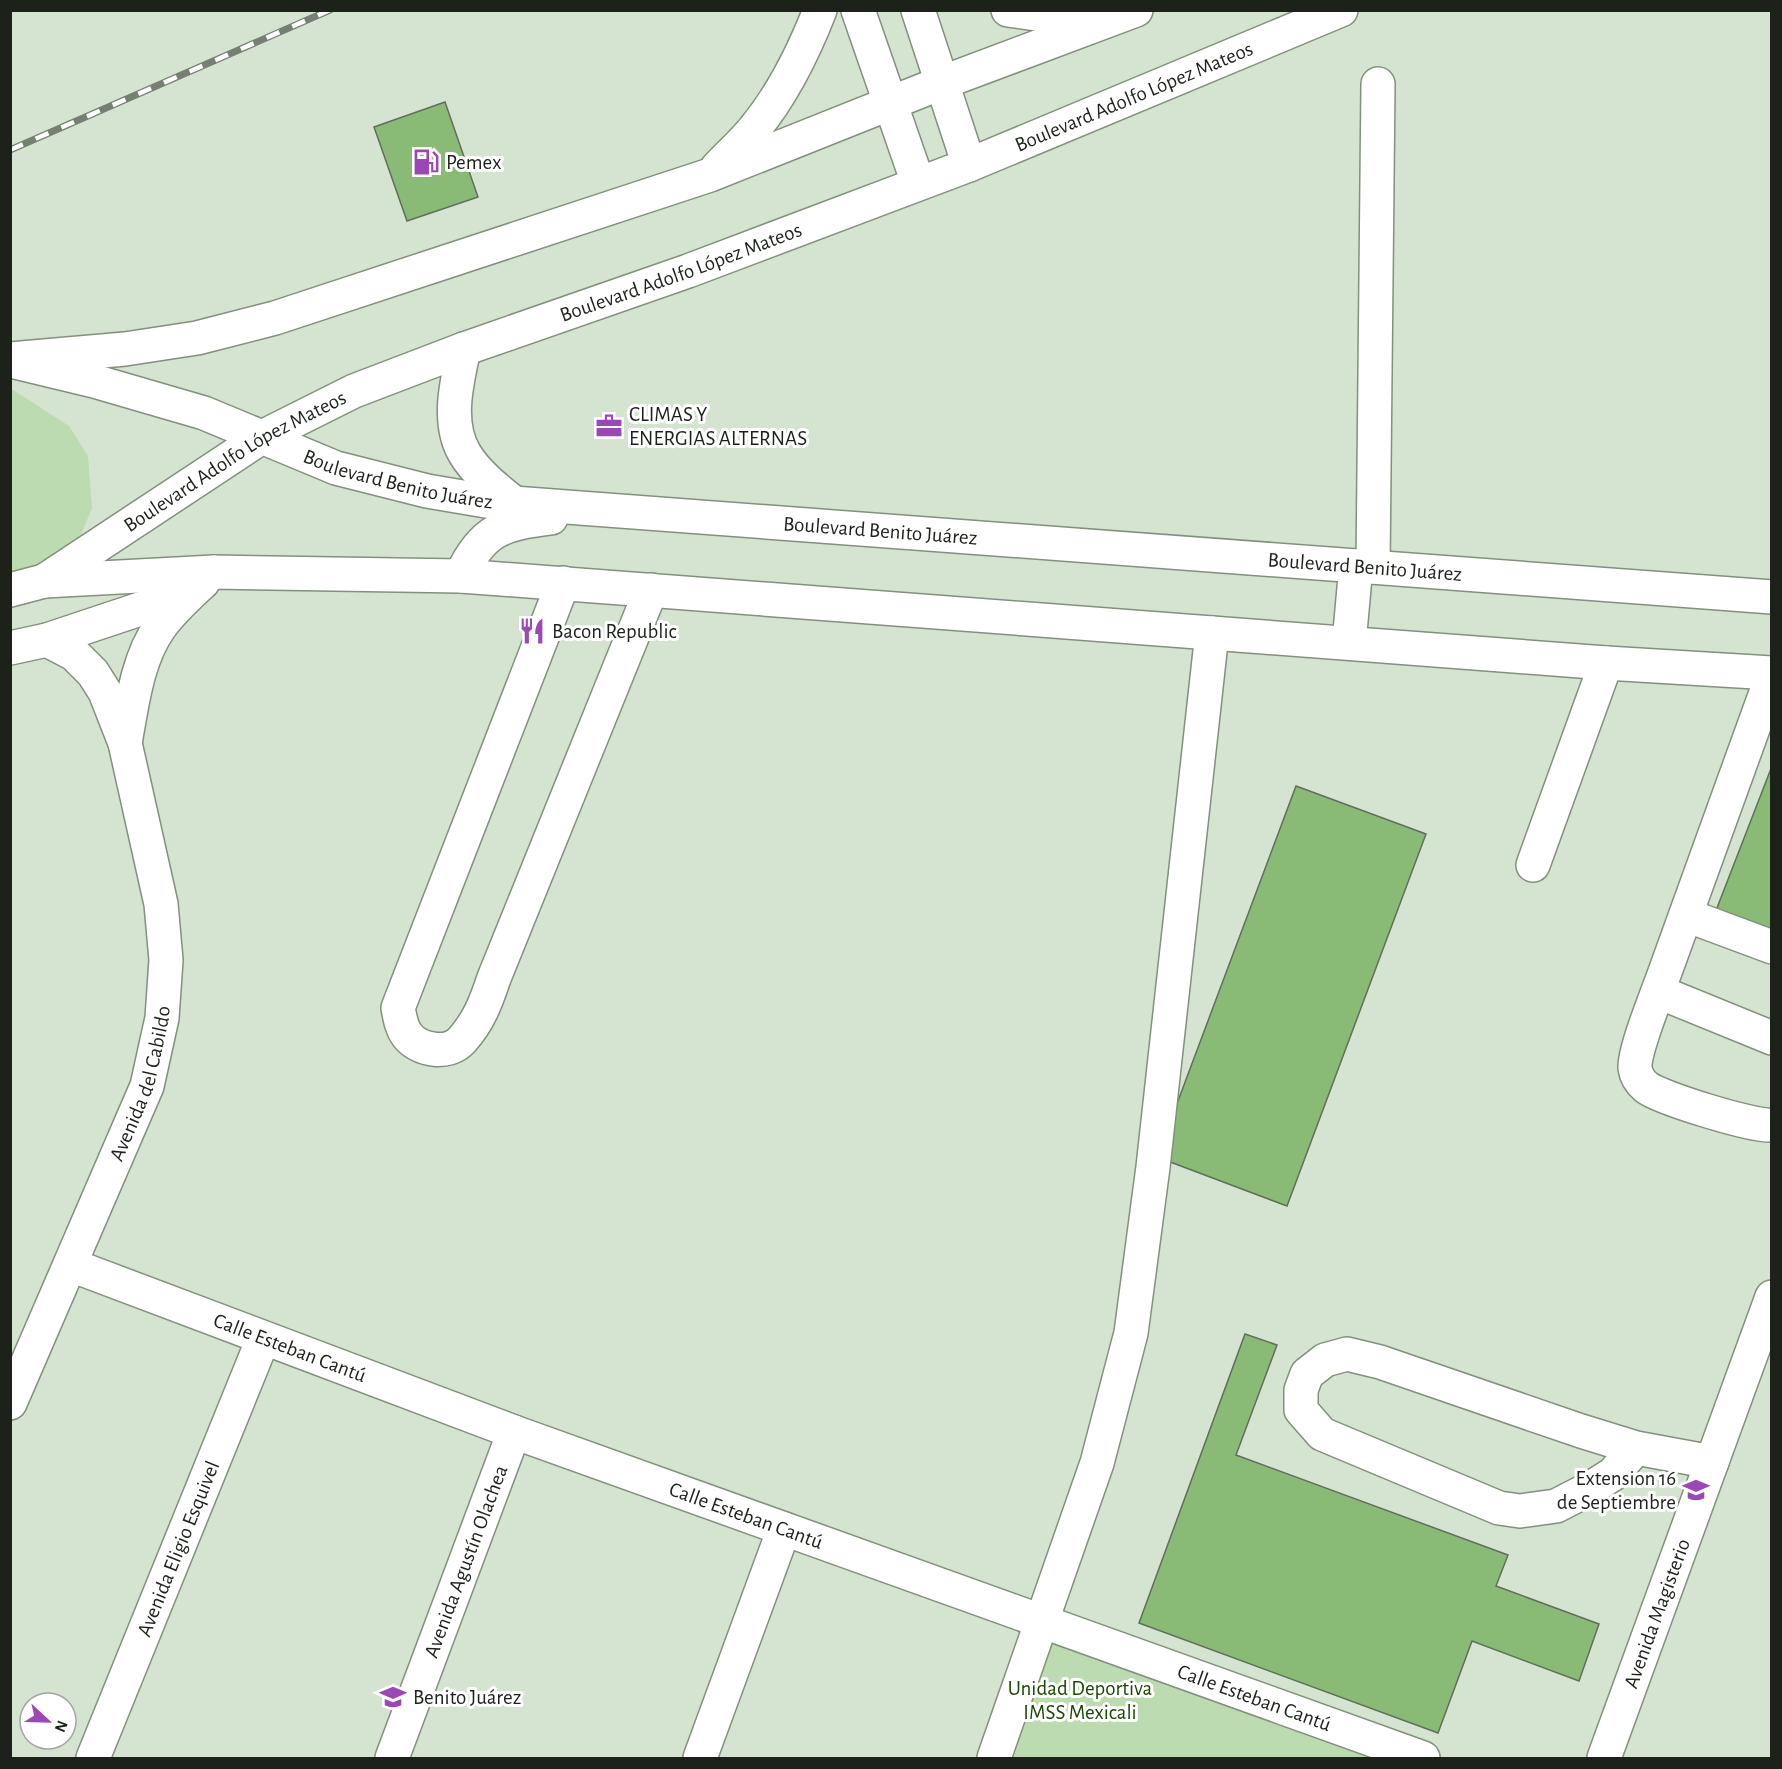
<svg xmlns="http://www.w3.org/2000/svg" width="1782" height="1769" font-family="'Alegreya Sans',sans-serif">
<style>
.green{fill:#bcdbb1}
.building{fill:#8abb76;stroke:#616e5c;stroke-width:1.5}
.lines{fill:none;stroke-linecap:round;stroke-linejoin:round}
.minor-casing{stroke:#82907d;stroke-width:36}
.major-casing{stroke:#82907d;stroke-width:36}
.highway-casing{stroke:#82907d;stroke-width:36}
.minor{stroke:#fff;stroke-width:33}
.major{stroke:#fff;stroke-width:33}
.highway{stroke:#fff;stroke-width:33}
.rail-casing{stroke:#757f72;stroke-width:7}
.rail{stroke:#fff;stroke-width:4.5;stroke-dasharray:14;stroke-linecap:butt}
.labels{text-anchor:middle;stroke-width:6;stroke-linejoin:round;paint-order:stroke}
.street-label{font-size:21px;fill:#1c211a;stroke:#fff}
.poi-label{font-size:21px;fill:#1c211a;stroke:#fff;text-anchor:start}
.park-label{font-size:21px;fill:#1b4800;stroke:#fff}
</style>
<rect width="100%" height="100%" fill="#d5e4d0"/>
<!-- green -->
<g class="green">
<path d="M10 388 69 426 88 456 92 508 70 561 10 580Z"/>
<path d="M1044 1625 1418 1758H995Z"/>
</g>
<!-- building -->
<g class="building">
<path d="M445 102 478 197 407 221 374 127Z"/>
<path d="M1772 766V934L1715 913Z"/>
<path d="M1296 786 1426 834 1287 1206 1157 1157Z"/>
<path d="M1245 1334 1277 1345 1236 1455 1508 1555 1496 1586 1599 1624 1579 1681 1472 1641 1438 1733 1139 1623Z"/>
</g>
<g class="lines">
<!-- minor casing -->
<g class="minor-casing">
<g id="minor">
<path d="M1373 567 1378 84"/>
<path d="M563 583 398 1008C400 1017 401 1027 407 1035 418 1050 448 1056 462 1040 479 1021 486 1002 494 978L651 590"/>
<path d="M1772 676C1736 775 1701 874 1665 972 1658 992 1634 1050 1635 1068 1636 1075 1640 1082 1646 1087 1660 1098 1754 1127 1772 1125"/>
<path d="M125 743C132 705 137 659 160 627 172 610 188 596 203 582"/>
<path d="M1533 865 1606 663"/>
<path d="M1686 915 1772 947"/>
<path d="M1659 992 1772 1038"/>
<path id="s1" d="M71 1265 514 1432 1423 1758"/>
<path id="s2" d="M10 1403 147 1086 162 1018 166 960 161 904 125 743 105 692 93 673 74 654 47 640"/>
<path d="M1636 1448 1613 1474 1591 1488 1556 1506 1520 1511 1499 1508 1322 1434 1301 1410V1390L1307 1374 1325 1360 1347 1354 1380 1362 1581 1431 1636 1448 1712 1462"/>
<path id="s3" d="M93 1758 263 1339"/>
<path id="s4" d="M392 1758 514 1432"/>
<path d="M700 1758 784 1529"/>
<path d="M994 1758 1097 1463 1131 1333 1153 1167 1212 633"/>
<path id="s5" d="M1604 1758 1772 1297"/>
</g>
</g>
<!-- major casing -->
<g class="major-casing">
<g id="major">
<path d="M858 10 918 183"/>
<path d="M918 10 969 165"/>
<path id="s6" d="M11 361 94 381 204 413 336 468 427 491 486 501 1772 597"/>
<path d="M461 576C482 529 503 524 551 518"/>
<path d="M44 581 214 572 461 576 1606 663 1772 673"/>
<path d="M1349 643 1356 566"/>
</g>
</g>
<!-- highway casing -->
<g class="highway-casing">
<g id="highway">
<path d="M1008 10 1043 15 1086 10"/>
<path d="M717 168C729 155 744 142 755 128 783 94 804 51 820 10"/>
<path d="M464 349C457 381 446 423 465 454 477 474 497 489 514 503"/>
<path d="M10 359 125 349 197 338 275 318 710 175 941 83 1136 10"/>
<path id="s7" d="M10 590 44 581 262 437 354 391 464 349 688 271 969 165 1341 10"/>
<path d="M10 648 47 640 152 605 214 572"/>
</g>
</g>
<!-- minor -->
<use href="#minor" class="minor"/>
<!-- major -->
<use href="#major" class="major"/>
<!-- highway -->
<use href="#highway" class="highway"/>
<!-- rail casing -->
<g class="rail-casing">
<path id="rail" d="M10 150 330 10"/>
</g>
<!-- rail -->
<use href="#rail" class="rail"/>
</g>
<!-- icons -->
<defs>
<g id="fuel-bare" transform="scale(2.07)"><path d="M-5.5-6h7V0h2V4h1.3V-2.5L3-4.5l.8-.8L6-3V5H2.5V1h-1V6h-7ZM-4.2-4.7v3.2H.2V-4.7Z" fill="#9b47b6" stroke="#fff" stroke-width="2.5" paint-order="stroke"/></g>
<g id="office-bare" transform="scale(2.07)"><path d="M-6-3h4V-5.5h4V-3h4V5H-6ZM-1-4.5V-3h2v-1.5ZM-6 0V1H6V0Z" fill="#9b47b6" stroke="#fff" stroke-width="2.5" paint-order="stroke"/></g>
<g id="restaurant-bare" transform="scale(2.07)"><path d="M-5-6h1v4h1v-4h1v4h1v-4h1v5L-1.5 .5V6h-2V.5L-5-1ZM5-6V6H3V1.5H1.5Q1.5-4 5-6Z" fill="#9b47b6" stroke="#fff" stroke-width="2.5" paint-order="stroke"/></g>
<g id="university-bare" transform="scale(2.07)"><path d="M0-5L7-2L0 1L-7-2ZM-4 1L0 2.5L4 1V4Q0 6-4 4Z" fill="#9b47b6" stroke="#fff" stroke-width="2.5" paint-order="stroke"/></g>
<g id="school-bare" transform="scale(2.07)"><path d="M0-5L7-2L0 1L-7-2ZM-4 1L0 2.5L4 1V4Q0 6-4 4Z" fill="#9b47b6" stroke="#fff" stroke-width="2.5" paint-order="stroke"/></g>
</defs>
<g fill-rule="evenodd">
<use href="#fuel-bare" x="426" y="162"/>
<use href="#office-bare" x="609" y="426"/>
<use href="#restaurant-bare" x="532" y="631"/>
<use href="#university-bare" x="1696" y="1490"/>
<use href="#school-bare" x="393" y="1697"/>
</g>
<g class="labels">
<!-- street labels -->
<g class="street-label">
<text dy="7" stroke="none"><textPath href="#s7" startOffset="1233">Boulevard Adolfo López Mateos</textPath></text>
<text dy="7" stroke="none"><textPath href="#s7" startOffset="747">Boulevard Adolfo López Mateos</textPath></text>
<text dy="7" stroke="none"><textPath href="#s7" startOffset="261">Boulevard Adolfo López Mateos</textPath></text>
<text dy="7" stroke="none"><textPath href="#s6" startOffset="406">Boulevard Benito Juárez</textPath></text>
<text dy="7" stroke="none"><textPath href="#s6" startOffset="892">Boulevard Benito Juárez</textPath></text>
<text dy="7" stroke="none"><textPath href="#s6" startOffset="1378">Boulevard Benito Juárez</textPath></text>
<text dy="7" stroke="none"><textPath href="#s2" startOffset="346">Avenida del Cabildo</textPath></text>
<text dy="7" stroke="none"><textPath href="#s1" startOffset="234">Calle Esteban Cantú</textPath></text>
<text dy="7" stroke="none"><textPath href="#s1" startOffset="720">Calle Esteban Cantú</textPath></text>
<text dy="7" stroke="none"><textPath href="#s3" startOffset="226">Avenida Eligio Esquivel</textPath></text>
<text dy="7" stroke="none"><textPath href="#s4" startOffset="210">Avenida Agustín Olachea</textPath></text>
<text dy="7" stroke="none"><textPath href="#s5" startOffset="154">Avenida Magisterio</textPath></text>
<text dy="7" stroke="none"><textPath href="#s1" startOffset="1260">Calle Esteban Cantú</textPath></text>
</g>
<!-- poi labels -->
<g class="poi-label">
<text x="446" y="169">Pemex</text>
<text x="629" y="421">CLIMAS Y<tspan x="629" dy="24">ENERGIAS ALTERNAS</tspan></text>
<text x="552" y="638">Bacon Republic</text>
<text x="1676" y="1485" text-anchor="end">Extension 16<tspan x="1676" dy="24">de Septiembre</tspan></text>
<text x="413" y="1704">Benito Juárez</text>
</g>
<!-- park labels -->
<g class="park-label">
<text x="1080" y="1695">Unidad Deportiva<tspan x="1080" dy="24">IMSS Mexicali</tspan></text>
</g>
</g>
<!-- border -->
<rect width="1782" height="1769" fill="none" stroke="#1c211a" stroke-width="24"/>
<!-- north arrow -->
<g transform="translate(48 1721) rotate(112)"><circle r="28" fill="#ffffff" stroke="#a4a6a3" stroke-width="1.5"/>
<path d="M0-4.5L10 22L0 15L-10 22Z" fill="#9b47b6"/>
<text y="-9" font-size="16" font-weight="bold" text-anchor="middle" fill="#1c211a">N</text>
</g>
</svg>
